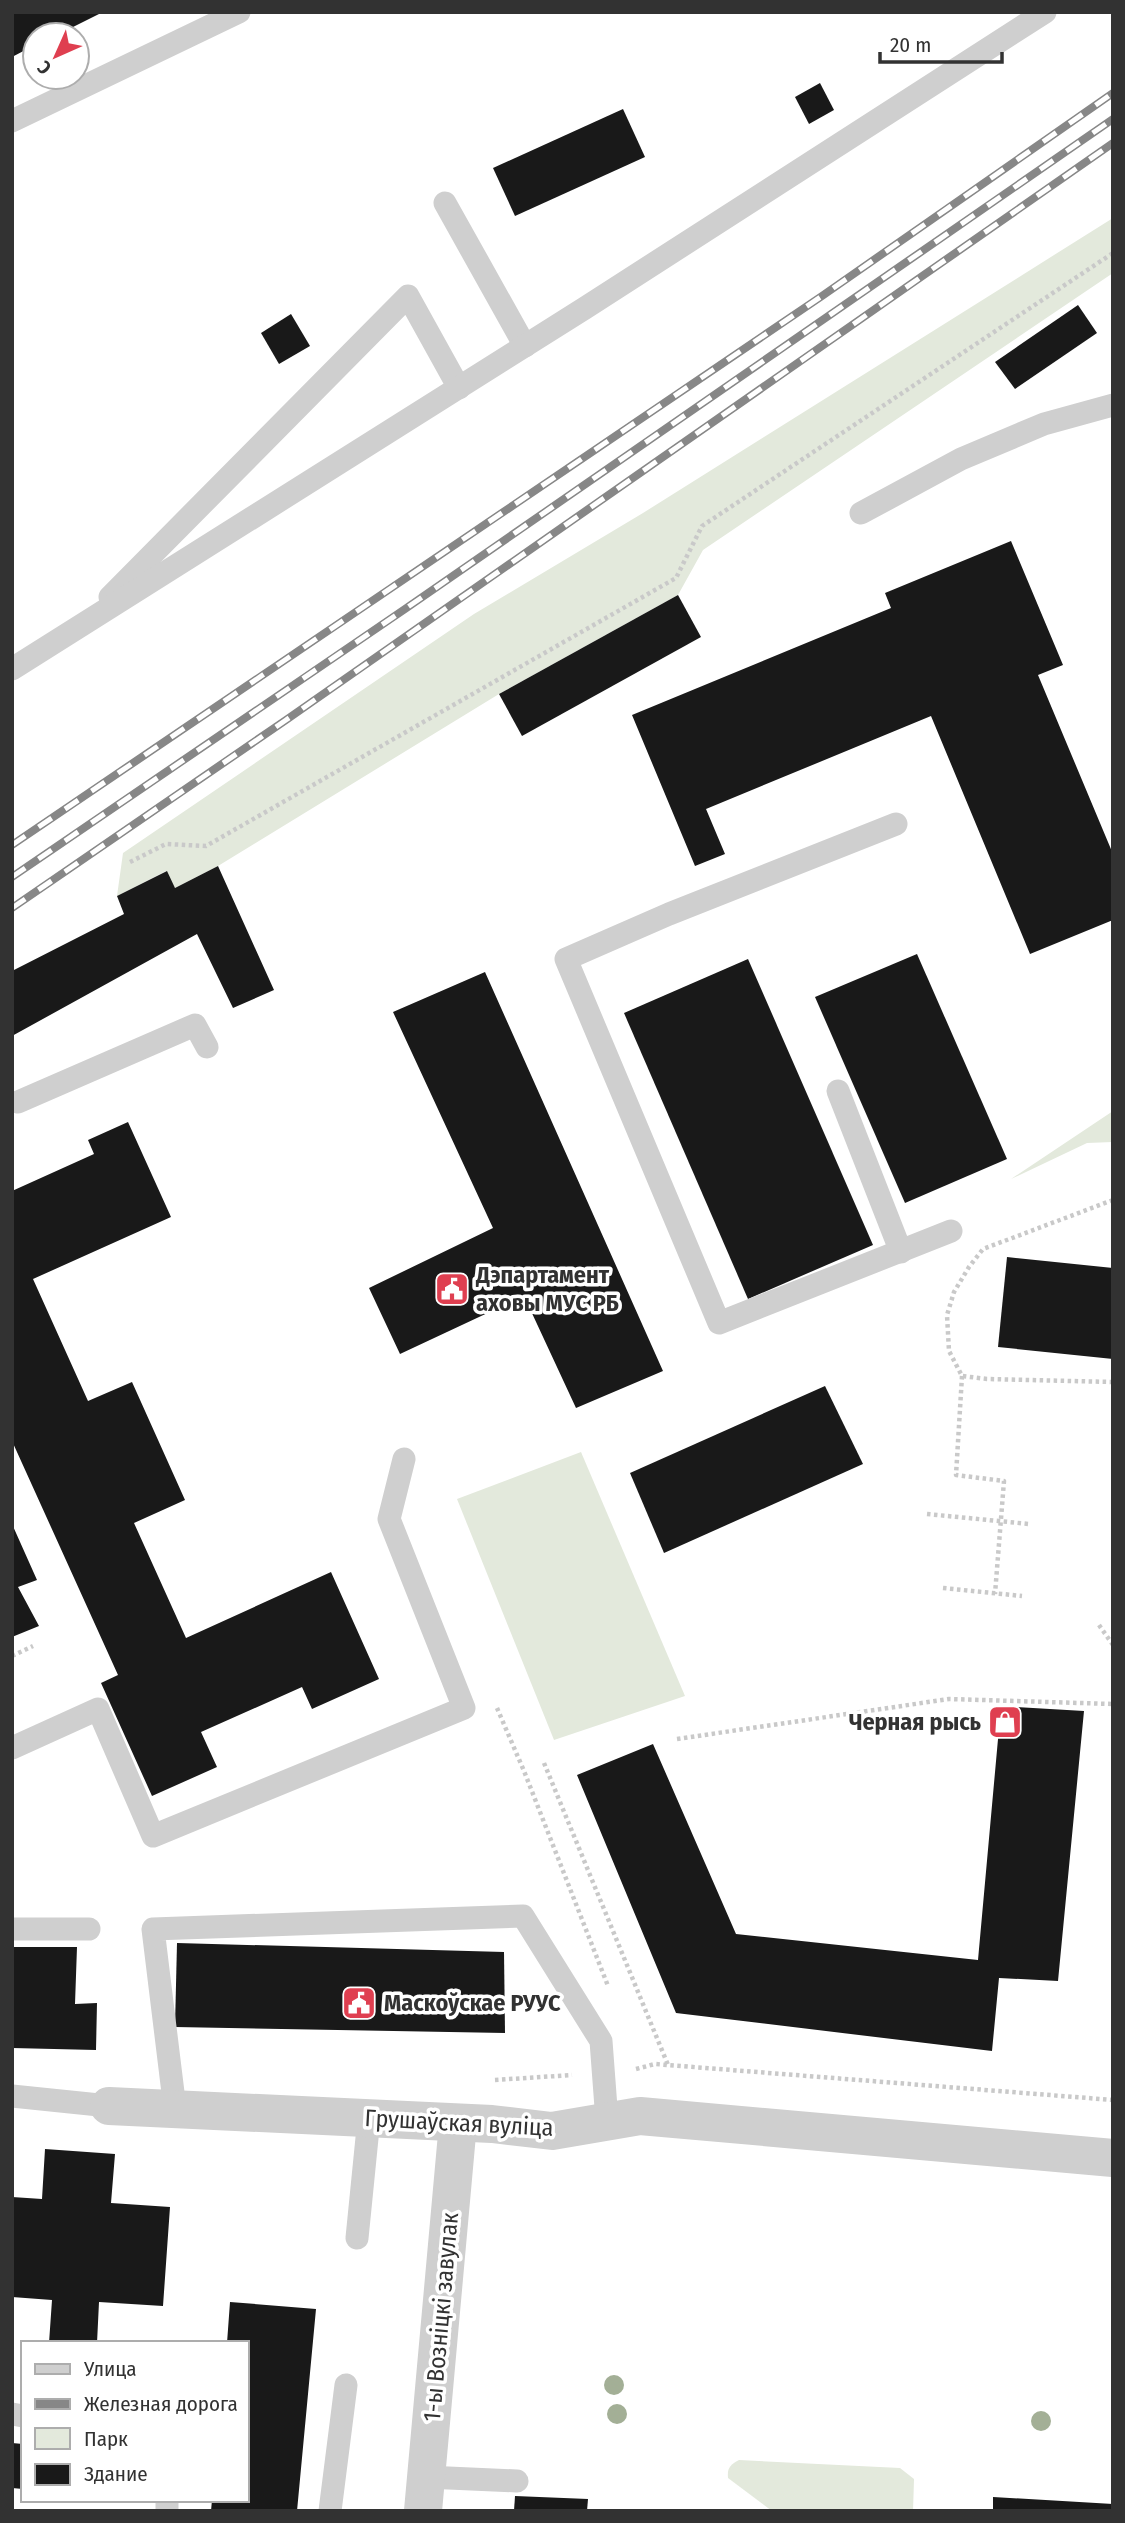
<svg xmlns="http://www.w3.org/2000/svg" width="1125" height="2523" font-family="'Fira Sans Condensed',sans-serif">
<style>
.green{fill:#e3e9dc}
.building{fill:#191919}
.lines{fill:none;stroke-linecap:round;stroke-linejoin:round}
.path{stroke:#c9c9c9;stroke-width:4.5;stroke-dasharray:3.5 3.5;stroke-linecap:butt}
.service{stroke:#cfcfcf;stroke-width:23}
.minor{stroke:#cfcfcf;stroke-width:38}
.rail-casing{stroke:#878787;stroke-width:8}
.rail{stroke:#fff;stroke-width:5;stroke-dasharray:16;stroke-linecap:butt}
.tree{fill:#a3af96}
.labels{text-anchor:middle;stroke-width:7;stroke-linejoin:round;paint-order:stroke}
.poi-label{font-size:24px;font-weight:bold;fill:#323232;stroke:#fff;text-anchor:start}
.street-label{font-size:24px;fill:#323232;stroke:#fff}
</style>
<rect width="100%" height="100%" fill="#fff"/>
<!-- green -->
<g class="green">
<path d="M1113 218V273L703 550 678 595 499 694 218 866 175 888 166 871 117 896 123 853 474 614 643 513Z"/>
<path d="M1113 1111V1142L1087 1143 1011 1179Z"/>
<path d="M581 1452 685 1696 554 1740 457 1499Z"/>
<path d="M739 2460 900 2468 914 2479 913 2511H772L728 2478C727 2468 730 2465 739 2460Z"/>
</g>
<!-- building -->
<g class="building">
<path d="M12 12H103L57 35H35V45L12 57Z"/>
<path d="M820 83 834 110 809 124 795 97Z"/>
<path d="M623 109 645 157 515 216 493 168Z"/>
<path d="M1078 305 1097 333 1015 389 995 362Z"/>
<path d="M291 314 310 346 279 364 261 333Z"/>
<path d="M1011 541 1063 665 1038 675 1113 854V920L1030 954 931 716 706 809 725 854 695 866 632 715 891 608 885 593Z"/>
<path d="M678 595 701 637 522 736 499 694Z"/>
<path d="M218 866 274 990 233 1008 197 934 12 1036V971L124 914 117 896 167 871 175 888Z"/>
<path d="M917 954 1007 1159 905 1203 815 997Z"/>
<path d="M748 959 873 1245 748 1299 624 1013Z"/>
<path d="M485 972 663 1371 576 1408 524 1296 400 1354 369 1288 493 1228 393 1012Z"/>
<path d="M128 1122 171 1217 33 1279 88 1401 132 1382 185 1500 134 1523 186 1638 331 1572 379 1679 312 1709 302 1687 201 1732 217 1767 152 1796 101 1683 118 1675 12 1441V1191L94 1154 88 1140Z"/>
<path d="M1007 1257 1113 1268V1359L998 1347Z"/>
<path d="M825 1386 863 1464 664 1553 630 1473Z"/>
<path d="M12 1524 37 1580 18 1587 39 1626 12 1637Z"/>
<path d="M1001 1706 1084 1711 1058 1981 999 1978 992 2051 676 2013 577 1775 653 1744 736 1934 978 1960Z"/>
<path d="M177 1943 504 1952 505 2033 175 2027Z"/>
<path d="M12 1947H77L75 2004 97 2003 96 2050 12 2048Z"/>
<path d="M45 2149 115 2154 111 2203 170 2207 163 2306 99 2302 97 2343H49L52 2300 12 2297V2197L42 2199Z"/>
<path d="M230 2302 316 2309 297 2511H211L212 2500H247V2343H227Z"/>
<path d="M12 2443 23 2444V2489L12 2488Z"/>
<path d="M515 2496 588 2499 587 2511H514Z"/>
<path d="M993 2497 1113 2504V2511H993Z"/>
</g>
<g class="lines">
<!-- path -->
<g class="path">
<path d="M130 862 166 844 206 846 676 578 702 526 1113 253"/>
<path d="M1113 1200 983 1249 969 1267 954 1292 947 1315 949 1351 962 1376 987 1379 1113 1382"/>
<path d="M962 1376 956 1475 1004 1481 995 1594"/>
<path d="M927 1514 1029 1524"/>
<path d="M943 1588 1022 1596"/>
<path d="M1099 1625 1113 1645"/>
<path d="M12 1656 33 1646"/>
<path d="M497 1708 524 1771 608 1986"/>
<path d="M677 1739 949 1699 1113 1704"/>
<path d="M544 1763 668 2065"/>
<path d="M636 2069 655 2064 1113 2100"/>
<path d="M495 2080 572 2075"/>
</g>
<!-- service -->
<g class="service">
<path d="M12 121 239 12"/>
<path d="M445 203 525 346"/>
<path d="M861 513 961 459 1044 424 1113 405"/>
<path d="M110 597 408 296 459 388"/>
<path d="M12 669 585 308 1045 12"/>
<path d="M896 824 669 914 566 959 719 1323 951 1231"/>
<path d="M838 1091 901 1252"/>
<path d="M18 1102 195 1025 207 1047"/>
<path d="M12 1748 98 1709 153 1836 464 1708 389 1519 404 1459"/>
<path d="M12 1929H89"/>
<path d="M12 2096 109 2106"/>
<path d="M175 2109 153 1929 523 1916 601 2041 607 2121"/>
<path d="M357 2238 369 2118"/>
<path d="M12 2414 23 2416"/>
<path d="M426 2477 517 2481"/>
<path d="M167 2511V2500"/>
<path d="M330 2511 346 2385"/>
</g>
<!-- minor -->
<g class="minor">
<path d="M109 2106 492 2124 552 2131 640 2116 1113 2158"/>
<path d="M423 2511 458 2123"/>
</g>
<!-- rail casing -->
<g class="rail-casing">
<g id="rail">
<path d="M12 845 822 296 1113 93"/>
<path d="M12 877 405 609 1113 119"/>
<path d="M12 908 286 720 1113 143"/>
</g>
</g>
<!-- rail -->
<use href="#rail" class="rail"/>
</g>
<!-- trees -->
<g class="tree">
<circle cx="614" cy="2385" r="10"/>
<circle cx="617" cy="2414" r="10"/>
<circle cx="1041" cy="2421" r="10"/>
</g>
<!-- icons -->
<defs>
<g id="civic-square" transform="scale(1.75)"><rect x="-9" y="-9" width="18" height="18" rx="4" fill="#df3f50" stroke="#fff"/><path d="M-.6-6.5H3V-4.5H.6V-3L4-1V1h2V6H-6V1h2V-1L-.6-3ZM-1.2 2.5V6h2.4V2.5Z" fill="#fff"/></g>
<g id="shop-square" transform="scale(1.75)"><rect x="-9" y="-9" width="18" height="18" rx="4" fill="#df3f50" stroke="#fff"/><path d="M-5-2.5h2.3a2.7 3.5 0 0 1 5.4 0H5L5.5 6h-11ZM-1.5-2.5h3a1.5 2.3 0 0 0-3 0Z" fill="#fff"/></g>
</defs>
<g fill-rule="evenodd">
<use href="#civic-square" x="452" y="1289"/>
<use href="#shop-square" x="1005" y="1722"/>
<use href="#civic-square" x="359" y="2003"/>
</g>
<g class="labels">
<!-- poi labels -->
<g class="poi-label">
<text x="476" y="1283">Дэпартамент<tspan x="476" dy="28">аховы МУС РБ</tspan></text>
<text x="981" y="1730" text-anchor="end">Черная рысь</text>
<text x="384" y="2011">Маскоўскае РУУС</text>
</g>
<!-- street labels -->
<g class="street-label">
<text transform="translate(459 2123) rotate(3)" y="8">Грушаўская вуліца</text>
<text transform="translate(441 2317) rotate(-85)" y="8">1-ы Возніцкі завулак</text>
</g>
</g>
<!-- border -->
<rect width="1125" height="2523" fill="none" stroke="#323232" stroke-width="28"/>
<!-- legend -->
<rect x="21" y="2341" width="228" height="161" fill="#ffffff" stroke="#adadad" stroke-width="2"/>
<rect x="35" y="2364" width="35" height="10" fill="#cfcfcf" stroke="#adadad" stroke-width="2"/>
<text x="84" y="2376" font-size="21" fill="#323232">Улица</text>
<rect x="35" y="2399" width="35" height="10" fill="#878787" stroke="#adadad" stroke-width="2"/>
<text x="84" y="2411" font-size="21" fill="#323232">Железная дорога</text>
<rect x="35" y="2428" width="35" height="21" fill="#e3e9dc" stroke="#adadad" stroke-width="2"/>
<text x="84" y="2446" font-size="21" fill="#323232">Парк</text>
<rect x="35" y="2464" width="35" height="21" fill="#191919" stroke="#adadad" stroke-width="2"/>
<text x="84" y="2481" font-size="21" fill="#323232">Здание</text>
<!-- north arrow -->
<g transform="translate(56 56) rotate(225)"><circle r="33" fill="#ffffff" stroke="#adadad" stroke-width="2"/>
<path d="M0-5L12 26L0 18L-12 26Z" fill="#df3f50"/>
<text y="-10" font-size="19" font-weight="bold" text-anchor="middle" fill="#323232">С</text>
</g>
<!-- scale -->
<path d="M880 52v10h122v-10" fill="none" stroke="#323232" stroke-width="3.5"/>
<text x="890" y="52" font-size="21" fill="#323232" stroke="#ffffff" stroke-width="5" paint-order="stroke">20 m</text>
</svg>
